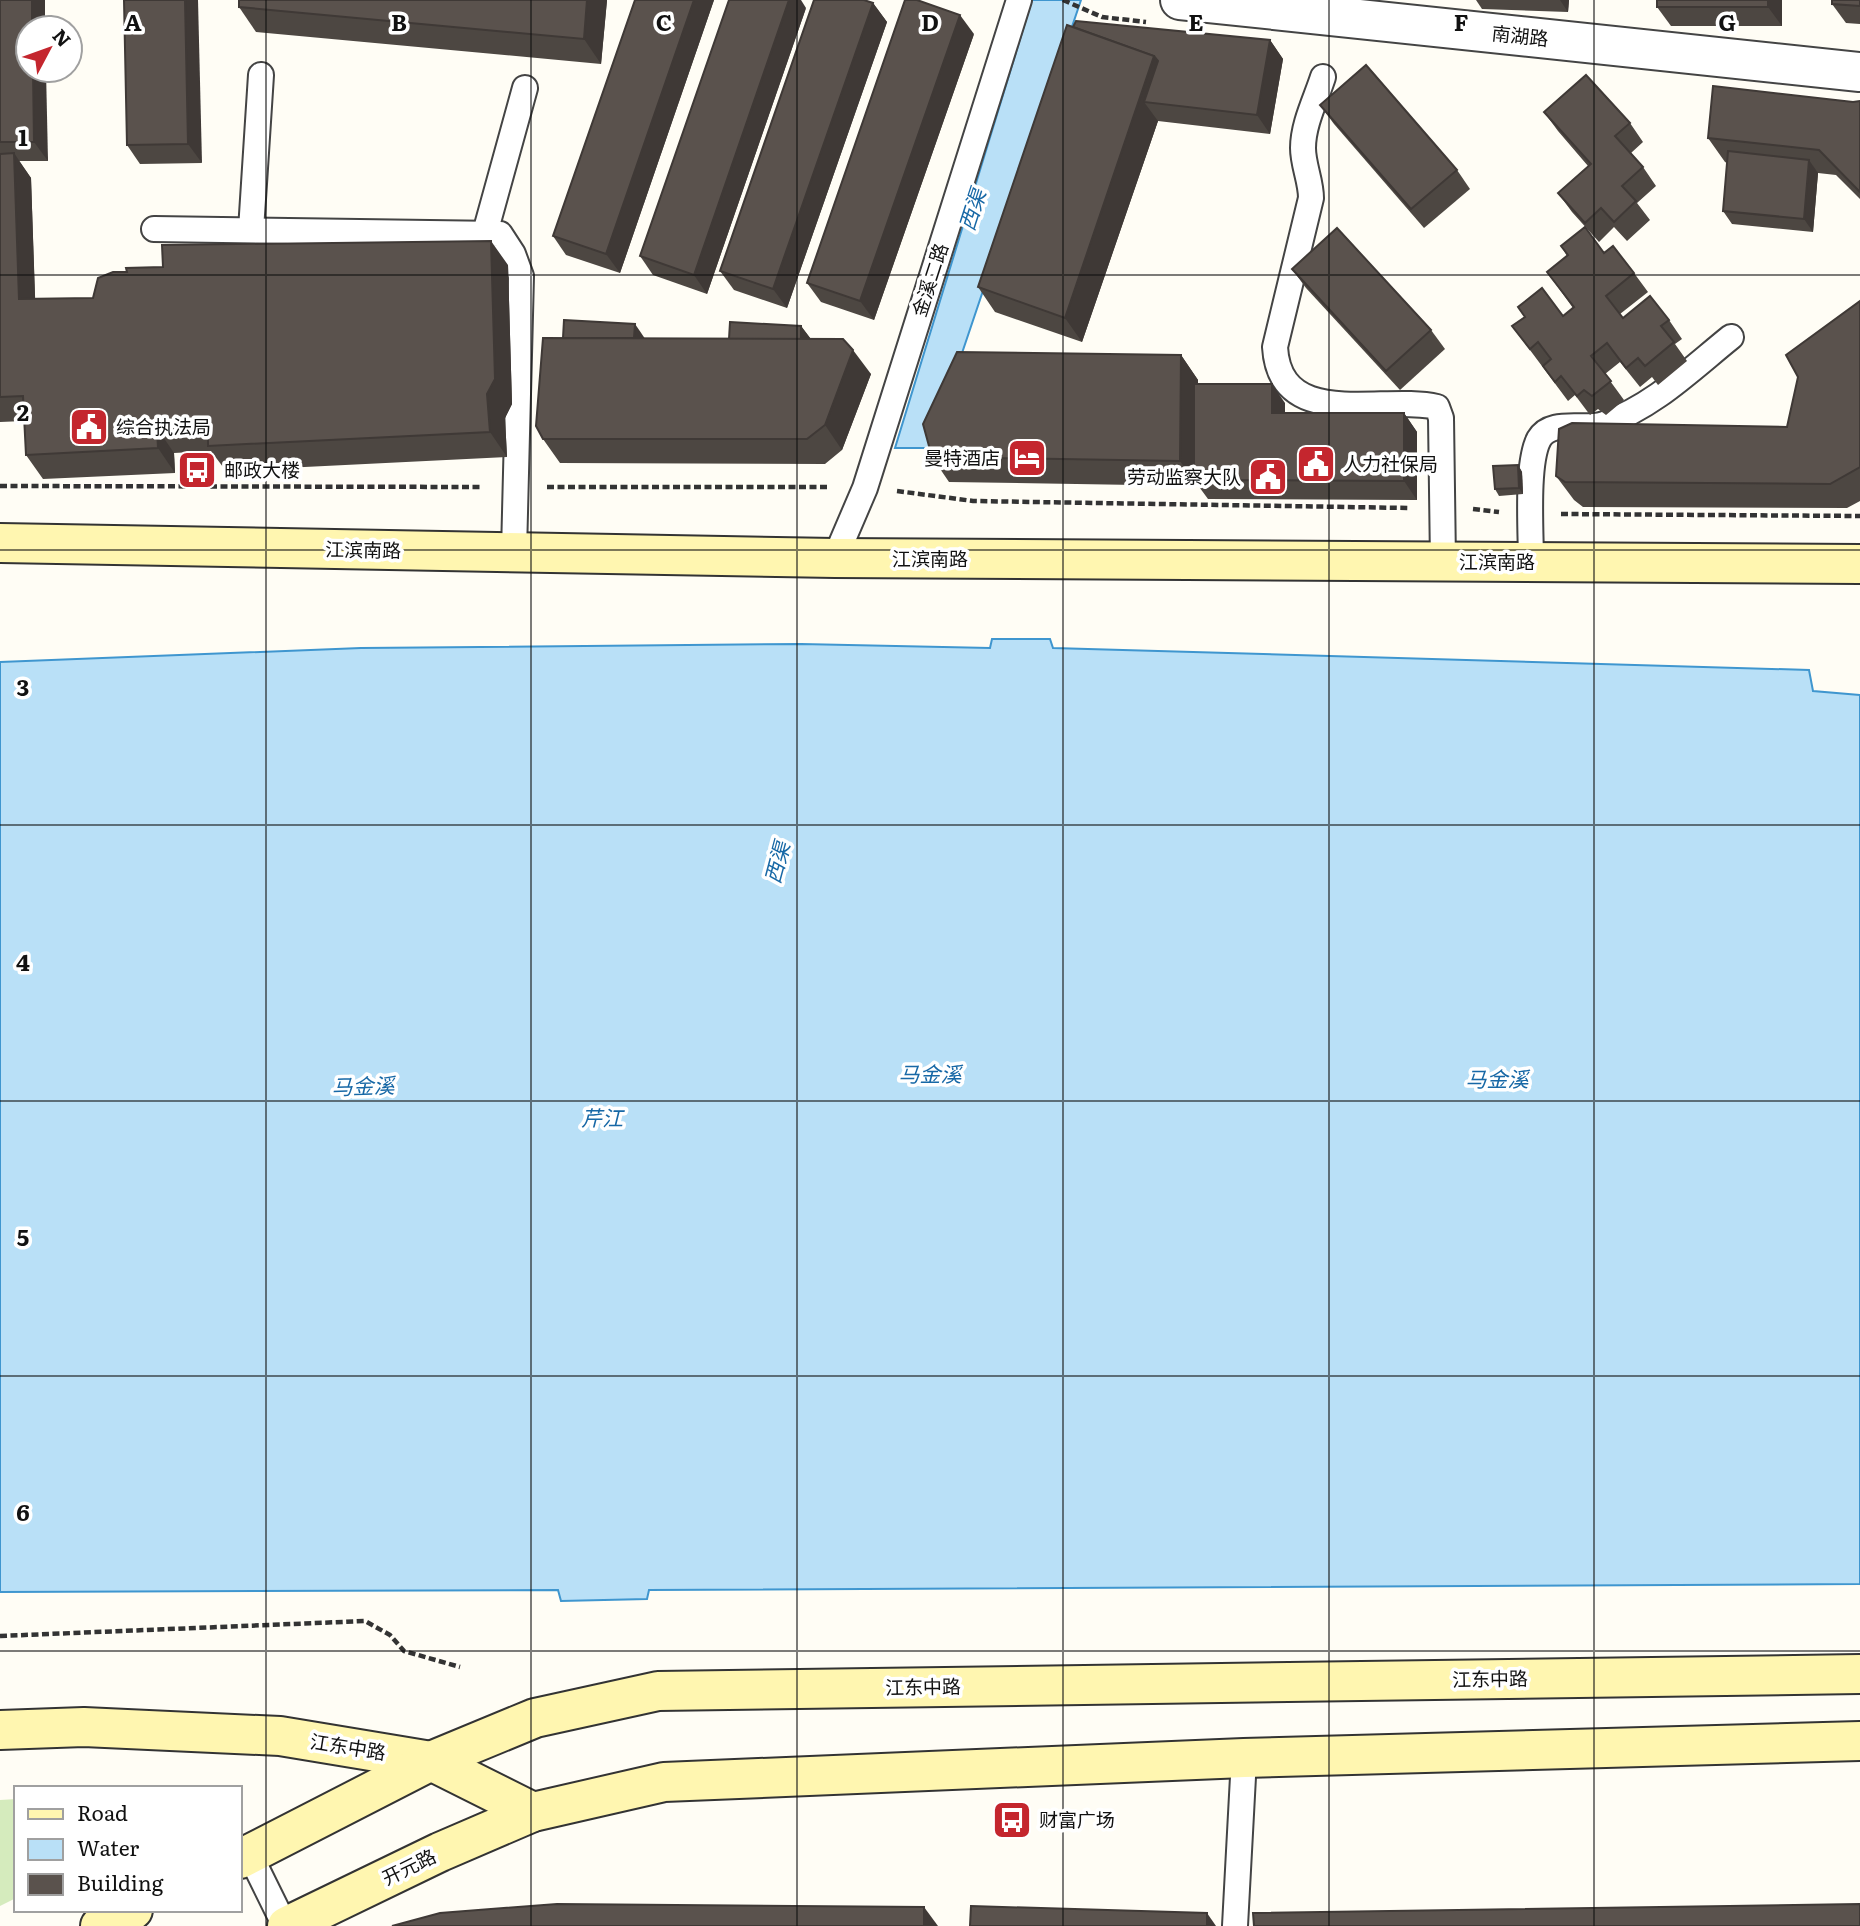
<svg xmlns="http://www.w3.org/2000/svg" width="1860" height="1926" font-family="Literata,'Noto Sans SC',serif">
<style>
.green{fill:#d5ebbd}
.water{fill:#b9e0f7;stroke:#3f96cf;stroke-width:2}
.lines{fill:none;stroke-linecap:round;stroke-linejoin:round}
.lane-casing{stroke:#444;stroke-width:28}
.street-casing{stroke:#444;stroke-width:42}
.secondary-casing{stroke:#333;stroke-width:42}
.path{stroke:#333;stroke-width:4.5;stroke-dasharray:7 3.5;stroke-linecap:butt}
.lane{stroke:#fff;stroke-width:24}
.street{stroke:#fff;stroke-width:38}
.secondary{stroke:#fff6b0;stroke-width:38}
.wall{fill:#4d4742}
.shaded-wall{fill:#3f3936}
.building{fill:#5a524d;stroke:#3f3936;stroke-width:2}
.grid{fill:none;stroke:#111;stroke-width:2;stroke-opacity:0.55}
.labels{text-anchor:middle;stroke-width:7;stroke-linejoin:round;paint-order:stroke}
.street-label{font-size:19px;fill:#111;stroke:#fff}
.poi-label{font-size:19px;fill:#111;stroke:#fff;text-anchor:start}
.water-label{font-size:21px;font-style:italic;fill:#1768a6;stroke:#fff}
.grid-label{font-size:23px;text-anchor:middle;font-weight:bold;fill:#111;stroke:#fff;stroke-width:7;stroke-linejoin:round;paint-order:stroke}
</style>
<rect width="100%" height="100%" fill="#fffdf5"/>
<!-- green -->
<path class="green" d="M16 1799V1898L0 1906V1800Z"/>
<!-- water -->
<g class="water">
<path d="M1032 0H1081L930 448H895Z"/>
<path d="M992 639H1050L1053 648 1809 670 1813 691 1860 695V1584L649 1590 647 1599 561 1601 558 1590 0 1592V662L361 648 801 644 990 648Z"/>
</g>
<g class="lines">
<!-- lane casing -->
<g class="lane-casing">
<g id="lane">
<path d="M1323 77C1316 99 1303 124 1303 148 1303 165 1311 181 1311 198L1275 347C1280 432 1383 394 1437 407L1441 418 1443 562"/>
<path d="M154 229 500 234 513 254 521 276 514 552"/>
<path d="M251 230 261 75"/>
<path d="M485 233 525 88"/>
<path d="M835 558 865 488 1019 0"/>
<path d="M1531 562C1531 533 1526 463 1539 439 1551 418 1584 431 1604 424 1654 406 1690 370 1731 337"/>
<path d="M250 1855 285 1926"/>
<path d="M1235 1926 1244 1758"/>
</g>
</g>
<!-- street casing -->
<g class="street-casing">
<path id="street" d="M1180 0 1860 72"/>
</g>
<!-- secondary casing -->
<g class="secondary-casing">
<g id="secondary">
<path d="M0 543 835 558 1860 564"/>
<path d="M0 1730 84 1727 280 1736 431 1761 533 1812"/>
<path d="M240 1859 431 1761 535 1718 658 1691 1860 1674"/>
<path d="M100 1926 133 1910"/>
<path d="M287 1926 440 1852 533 1812 664 1782 1244 1758 1860 1741"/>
</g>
</g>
<!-- path -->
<g class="path">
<path d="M1063 0 1102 17 1146 22"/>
<path d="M0 486 482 487"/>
<path d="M547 487H829"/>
<path d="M897 491 973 501 1409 508"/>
<path d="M1473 509 1499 512"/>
<path d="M1561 514 1860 516"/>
<path d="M0 1636 365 1621 390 1635 404 1651 460 1667"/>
</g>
<!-- lane -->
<use href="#lane" class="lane"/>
<!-- street -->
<use href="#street" class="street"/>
<!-- secondary -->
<use href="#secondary" class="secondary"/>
</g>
<!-- wall -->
<g class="wall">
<path d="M0 0H45V28H28L48 161H19L31 178 35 299 93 298 508 265 512 404 505 418 507 457 226 471 211 451 174 453 175 473 43 479 26 455 24 421 0 422Z"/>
<path d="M124 0 202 163 140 164 127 145Z"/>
<path d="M607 0 601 64 256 32 239 7Z"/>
<path d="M635 0H714L620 273 566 255 553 236Z"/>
<path d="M1476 0H1569L1568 12 1482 9Z"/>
<path d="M1657 0H1782V26H1671L1657 7Z"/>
<path d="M1860 0V24L1846 23 1832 4Z"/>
<path d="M873 3 887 22 787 308 734 290 720 271Z"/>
<path d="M806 8 707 294 653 275 640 256Z"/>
<path d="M1073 27 1270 40 1283 59 1270 134 1158 121 1082 342 995 312 978 287Z"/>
<path d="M974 34 874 320 821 302 807 283Z"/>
<path d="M1860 101V199L1836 175 1818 173 1813 232 1732 224 1723 211 1727 163 1725 162 1708 138Z"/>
<path d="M1320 105 1457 170 1470 189 1424 228 1334 124Z"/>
<path d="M1544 112 1630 123 1643 142 1631 153 1643 167 1656 186 1637 203 1650 220 1627 241 1614 227 1599 242 1572 212 1558 193 1588 166 1558 131Z"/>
<path d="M1561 246 1604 253 1634 273 1648 292 1620 314 1623 318 1669 320 1682 339 1675 344 1687 361 1658 385 1652 377 1640 387 1620 362 1605 374 1624 400 1606 415 1598 409 1590 415 1575 395 1568 401 1512 326 1525 317 1518 307 1563 316 1573 308 1547 272 1567 256Z"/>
<path d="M1292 269 1431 330 1445 349 1400 390 1306 288Z"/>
<path d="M1860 301V501L1847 508 1583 507 1574 500 1556 476 1787 427Z"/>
<path d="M801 326 811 339 871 374 842 450 825 464 560 463 543 439 645 338 729 339Z"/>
<path d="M1181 355 1198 380V384L1285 403V413H1404L1417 432V500L1208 499 1197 484V486L949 482 932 457Z"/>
<path d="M1518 465 1522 472 1523 494 1499 496 1495 489Z"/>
</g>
<!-- shaded-wall -->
<g class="shaded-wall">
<rect x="32" y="0" width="13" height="28"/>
<path d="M185 0H198L202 163 188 144Z"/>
<path d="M587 0H607L601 64 584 39Z"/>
<path d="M694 0H714L620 273 606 254Z"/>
<path d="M789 0H801L806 8 707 294 694 275Z"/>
<path d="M1560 0H1569L1568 12Z"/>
<path d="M1768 0H1782V26L1768 7Z"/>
<path d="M873 3 887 22 787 308 773 289Z"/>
<path d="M960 15 974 34 874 320 860 301Z"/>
<path d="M1270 40 1283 59 1270 134 1257 115Z"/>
<path d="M1154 56 1171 80 1144 102 1158 121 1082 342 1065 318Z"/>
<path d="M33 70H46L48 161 34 142Z"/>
<path d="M14 153 31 178 36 324 19 299Z"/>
<path d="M1809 160 1818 173 1813 232 1804 219Z"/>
<path d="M491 241 508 265 512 404 505 418 507 457 490 432 487 394Z"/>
<path d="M635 324 648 343 634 344Z"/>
<path d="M801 326 815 345H800Z"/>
<path d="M853 350 871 374 842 450 825 425Z"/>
<path d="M1181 355 1198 380 1197 480H1194L1197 486 1180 461Z"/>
<path d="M1272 384 1285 403V432L1272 413Z"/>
<path d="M1404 413 1417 432V500L1404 481Z"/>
<path d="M157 428 174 453 175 473 158 448Z"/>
<path d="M1518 465 1522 472 1523 494 1519 488Z"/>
<path d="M924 1907 938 1926H924Z"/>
<path d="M1207 1913 1216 1926H1207Z"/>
</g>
<!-- building -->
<g class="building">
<path d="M0 0H32V28H28V70H33L34 142H0Z"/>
<path d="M124 0H185L188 144 127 145Z"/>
<path d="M239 0H587L584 39 239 7Z"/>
<path d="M635 0H694L606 254 553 236Z"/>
<path d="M729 0H789L694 275 640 256Z"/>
<path d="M814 0H864L873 3 773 289 720 271Z"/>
<path d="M905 0H917L960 15 860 301 807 283Z"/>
<rect x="1657" y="0" width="111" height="7"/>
<path d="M1832 0H1860V6L1832 4Z"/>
<path d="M1076 21 1270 40 1257 115 1144 102 1158 61 1154 56 1073 27Z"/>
<path d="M1067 25 1154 56 1065 318 978 287Z"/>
<path d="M1366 65 1457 170 1411 209 1320 105Z"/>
<path d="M1586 75 1630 123 1615 136 1643 167 1622 186 1636 201 1614 222 1601 208 1585 223 1558 193 1591 164 1544 112Z"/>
<path d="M1713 86 1853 102 1860 101V192L1819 150 1708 138Z"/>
<path d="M1728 151 1809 160 1804 219 1723 211Z"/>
<path d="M14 153 19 299 93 298 98 278 113 272H127L126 268 163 267 162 245 491 241 495 379 487 394 490 432 208 446V425L157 428 158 448 26 455 23 396 0 397V154Z"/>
<path d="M1585 227 1604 253 1613 246 1634 273 1606 296 1623 318 1650 296 1669 320 1661 326 1674 342 1645 366 1638 358 1626 368 1607 343 1591 356 1611 381 1592 396 1584 390 1577 396 1561 376 1555 382 1543 366 1551 359 1538 342 1530 349 1512 326 1525 317 1518 307 1542 288 1563 316 1574 307 1547 272 1568 255 1561 246Z"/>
<path d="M1337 228 1431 330 1386 371 1292 269Z"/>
<path d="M1860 301V467L1830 484 1565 482 1556 476 1559 429 1572 423 1787 427 1798 377 1786 355Z"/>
<path d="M564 320 635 324 634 338H563Z"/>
<path d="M730 322 801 326V339H729Z"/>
<path d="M543 338 843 339 853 350 825 425 807 439H543L536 426Z"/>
<path d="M957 352 1181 355 1180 461 932 457 923 424Z"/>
<path d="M1194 384H1272V413H1404V481L1194 480Z"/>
<path d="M1518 465 1519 488 1495 489 1493 466Z"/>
<path d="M557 1904 924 1907V1926H392L440 1913Z"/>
<path d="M1860 1904V1926H1254L1253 1913Z"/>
<path d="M971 1906 1207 1913V1926H970Z"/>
</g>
<!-- grid -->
<path class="grid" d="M266 0V1926M531 0V1926M797 0V1926M1063 0V1926M1329 0V1926M1594 0V1926M0 275H1860M0 550H1860M0 825H1860M0 1101H1860M0 1376H1860M0 1651H1860"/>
<!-- icons -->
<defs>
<g id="civic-square" transform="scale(2.0125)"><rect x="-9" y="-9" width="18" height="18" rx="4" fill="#c4262e" stroke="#fff"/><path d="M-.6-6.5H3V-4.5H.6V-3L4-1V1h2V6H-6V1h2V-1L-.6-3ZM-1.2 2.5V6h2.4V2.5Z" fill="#fff"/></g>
<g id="hotel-square" transform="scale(2.0125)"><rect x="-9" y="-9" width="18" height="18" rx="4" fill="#c4262e" stroke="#fff"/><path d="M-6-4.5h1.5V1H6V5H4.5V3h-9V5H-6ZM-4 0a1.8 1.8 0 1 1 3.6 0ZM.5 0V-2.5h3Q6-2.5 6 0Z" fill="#fff"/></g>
<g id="bus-square" transform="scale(2.0125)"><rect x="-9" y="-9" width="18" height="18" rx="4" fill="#c4262e" stroke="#fff"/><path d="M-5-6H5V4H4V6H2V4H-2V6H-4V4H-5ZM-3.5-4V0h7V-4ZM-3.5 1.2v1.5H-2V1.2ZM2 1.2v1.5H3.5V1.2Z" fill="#fff"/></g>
</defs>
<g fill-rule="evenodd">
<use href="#civic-square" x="89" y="427"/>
<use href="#hotel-square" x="1027" y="458"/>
<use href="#civic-square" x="1316" y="464"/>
<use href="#bus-square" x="197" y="470"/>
<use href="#civic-square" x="1268" y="477"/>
<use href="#bus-square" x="1012" y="1820"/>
</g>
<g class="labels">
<!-- street labels -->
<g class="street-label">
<text transform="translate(1520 36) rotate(6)" y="7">南湖路</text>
<text transform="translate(930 280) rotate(-72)" y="7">金溪二路</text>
<text transform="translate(363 550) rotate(1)" y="7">江滨南路</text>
<text x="930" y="566">江滨南路</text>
<text x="1497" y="569">江滨南路</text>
<text transform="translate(1490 1679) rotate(-1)" y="7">江东中路</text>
<text transform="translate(923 1687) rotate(-1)" y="7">江东中路</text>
<text transform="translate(348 1747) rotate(9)" y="7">江东中路</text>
<text transform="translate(409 1867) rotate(-26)" y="7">开元路</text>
</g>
<!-- poi labels -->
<g class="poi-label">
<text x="116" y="434">综合执法局</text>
<text x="1000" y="465" text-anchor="end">曼特酒店</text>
<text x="1343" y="471">人力社保局</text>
<text x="224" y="477">邮政大楼</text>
<text x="1241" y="484" text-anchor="end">劳动监察大队</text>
<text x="1039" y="1827">财富广场</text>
</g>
<!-- water labels -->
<g class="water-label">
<text transform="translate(973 210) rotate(-72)" y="7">西渠</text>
<text transform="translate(778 863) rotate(-75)" y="7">西渠</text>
<text x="930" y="1082">马金溪</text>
<text x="1497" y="1087">马金溪</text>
<text transform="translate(363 1087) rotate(-2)" y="7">马金溪</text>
<text x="602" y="1126">芹江</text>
</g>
</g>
<g class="grid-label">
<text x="133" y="31">A</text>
<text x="399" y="31">B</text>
<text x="664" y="31">C</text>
<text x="930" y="31">D</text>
<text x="1196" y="31">E</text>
<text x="1461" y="31">F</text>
<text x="1727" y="31">G</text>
<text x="23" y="146">1</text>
<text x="23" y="421">2</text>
<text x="23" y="696">3</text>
<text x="23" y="971">4</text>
<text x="23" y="1246">5</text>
<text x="23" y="1521">6</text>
</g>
<!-- legend -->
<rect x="14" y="1786" width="228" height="126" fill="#ffffff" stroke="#a0a0a0" stroke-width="2"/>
<rect x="28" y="1809" width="35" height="10" fill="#fff6b0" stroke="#a0a0a0" stroke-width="2"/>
<text x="77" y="1821" font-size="21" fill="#111111">Road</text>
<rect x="28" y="1839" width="35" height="21" fill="#b9e0f7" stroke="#a0a0a0" stroke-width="2"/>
<text x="77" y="1856" font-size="21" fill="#111111">Water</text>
<rect x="28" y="1874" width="35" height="21" fill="#5a524d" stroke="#a0a0a0" stroke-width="2"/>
<text x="77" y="1891" font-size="21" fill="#111111">Building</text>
<!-- north arrow -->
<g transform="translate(49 49) rotate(49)"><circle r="33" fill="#ffffff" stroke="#a0a0a0" stroke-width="2"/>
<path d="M0-5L12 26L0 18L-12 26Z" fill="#c4262e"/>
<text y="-10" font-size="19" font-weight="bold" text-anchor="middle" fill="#111111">N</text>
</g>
</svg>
